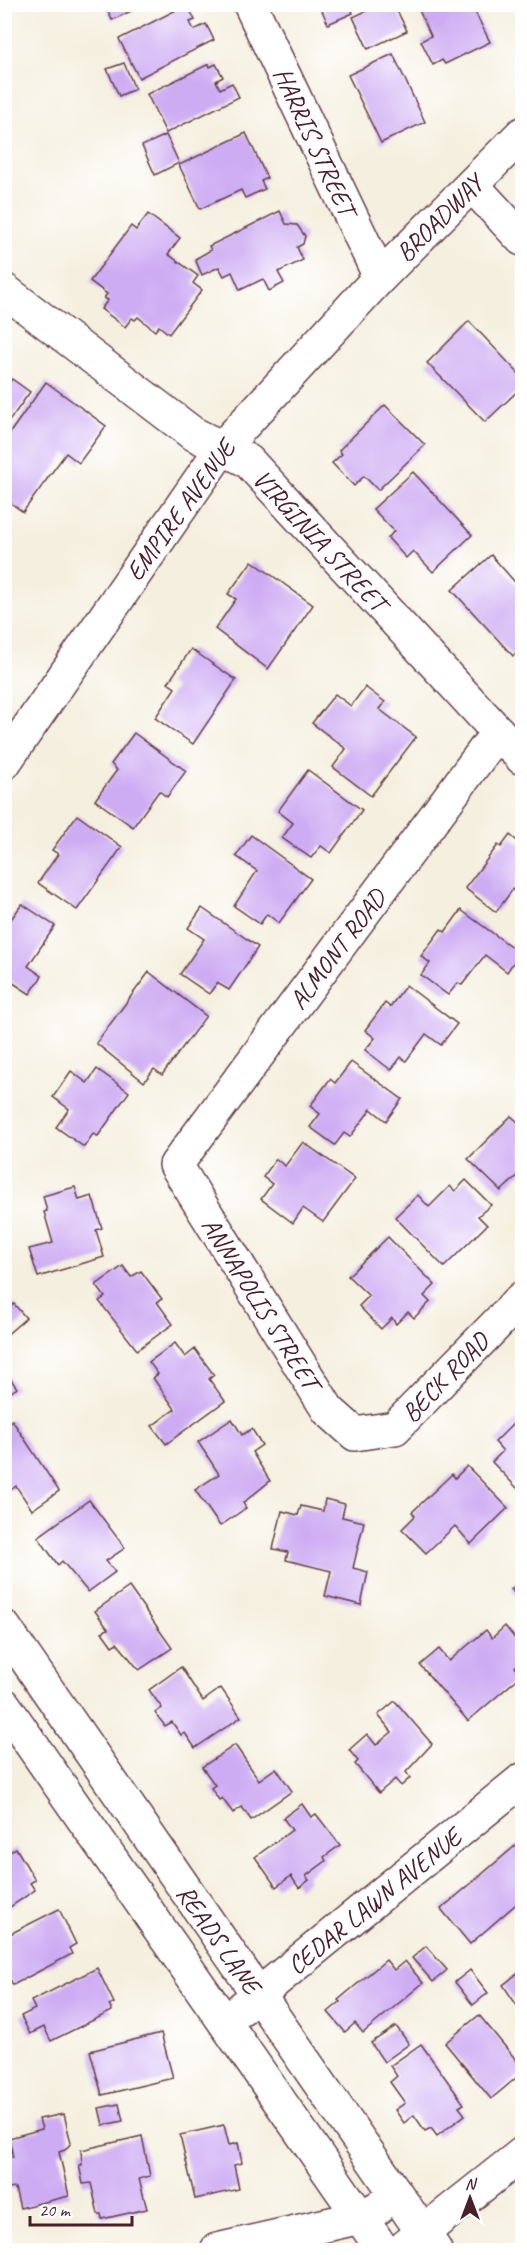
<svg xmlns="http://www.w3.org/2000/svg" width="527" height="2255" font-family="Caveat,sans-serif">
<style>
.building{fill:#cdacf3}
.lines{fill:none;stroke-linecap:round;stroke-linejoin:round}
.minor-casing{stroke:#643e46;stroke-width:36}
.secondary-casing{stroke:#643e46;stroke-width:36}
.minor{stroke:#fff;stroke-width:33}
.secondary{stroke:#fff;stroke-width:33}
.labels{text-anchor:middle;stroke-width:6;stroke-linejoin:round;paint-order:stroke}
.street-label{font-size:26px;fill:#4a1f2b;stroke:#fff}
</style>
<rect width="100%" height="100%" fill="#fff"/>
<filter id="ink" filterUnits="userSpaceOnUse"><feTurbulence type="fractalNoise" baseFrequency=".0167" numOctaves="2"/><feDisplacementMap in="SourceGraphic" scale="12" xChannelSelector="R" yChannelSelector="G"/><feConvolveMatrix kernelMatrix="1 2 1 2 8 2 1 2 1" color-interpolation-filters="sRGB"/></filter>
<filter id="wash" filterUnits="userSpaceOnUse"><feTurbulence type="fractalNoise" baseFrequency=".008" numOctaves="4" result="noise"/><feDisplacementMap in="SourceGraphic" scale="24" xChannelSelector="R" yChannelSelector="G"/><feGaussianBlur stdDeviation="1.35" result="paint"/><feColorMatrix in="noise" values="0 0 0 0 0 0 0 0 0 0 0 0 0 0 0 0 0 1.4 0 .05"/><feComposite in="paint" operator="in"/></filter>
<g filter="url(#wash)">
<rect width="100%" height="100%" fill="#f4efde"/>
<g id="blocks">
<!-- building -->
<g class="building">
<path d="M105 4H146L112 20Z"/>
<path d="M319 4H349L353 13 328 24Z"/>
<path d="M381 4H394L407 31 368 49 353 17Z"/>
<path d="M416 4H471L490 42 445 64 442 60 433 65 421 41 431 36Z"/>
<path d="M182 7 184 10 189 8 195 20 190 22 194 30 206 24 214 40 139 78 119 39Z"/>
<path d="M393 54 425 122 381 143 348 75Z"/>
<path d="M124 63 135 89 119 96 107 69Z"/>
<path d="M209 64 210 67 216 64 223 77 216 81 220 89 232 83 239 97 166 133 147 94Z"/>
<path d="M246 133 267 178 261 181 265 189 245 198 241 190 200 209 179 165Z"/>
<path d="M166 135 179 163 155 175 142 146Z"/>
<path d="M280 211 286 224 297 225 305 236 303 244 297 247 303 260 278 272 284 283 269 291 263 279 240 290 232 272 224 276 219 267 202 275 195 259 211 250 209 246Z"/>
<path d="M148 214 180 238 168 254 198 276 193 283 202 290 169 334 159 326 155 331 138 317 135 320 132 318 125 327 101 309 108 300 104 298 107 294 90 281 131 226 136 230Z"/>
<path d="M469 321 522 377V387L485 422 427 363Z"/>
<path d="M12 379 30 392 10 420 4 416V389Z"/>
<path d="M46 382 106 426 79 463 66 453 23 512 4 498V441Z"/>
<path d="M385 405 425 445 378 490 364 476 354 486 332 463 342 454 339 450Z"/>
<path d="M413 472 472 535 433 572 413 551 406 558 388 538 394 531 373 509Z"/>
<path d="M491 555 522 590V647L513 656 452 590Z"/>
<path d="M252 561 313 605 268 669 215 629 236 599 228 594Z"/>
<path d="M191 649 236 680 193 744 155 718 175 688 168 683Z"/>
<path d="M365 687 385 702 379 709 416 737 371 796 333 767 346 749 312 723 335 694 351 706Z"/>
<path d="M134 733 186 771 167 797 159 791 133 827 95 800 117 770 111 764Z"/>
<path d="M308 770 362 810 331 853 321 846 311 858 282 838 293 823 278 811Z"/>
<path d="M77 815 122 847 77 910 38 883 58 854 52 850Z"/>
<path d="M251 835 311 879 279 923 267 914 260 924 234 906 257 871 236 856Z"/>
<path d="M510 835 522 845V877L496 912 465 888 498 845 501 847Z"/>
<path d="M22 904 55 926 28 966 42 976 30 994 4 977V913L12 918Z"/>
<path d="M202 908 258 947 229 990 217 983 209 994 180 974 204 939 188 928Z"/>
<path d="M461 910 520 953 507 972 485 955 462 985 458 983 448 995 421 975 430 963 421 956 441 929 445 932Z"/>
<path d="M149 972 206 1016 162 1075 154 1069 144 1082 96 1043Z"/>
<path d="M406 985 457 1024 441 1045 426 1034 406 1061 401 1057 391 1070 365 1050 375 1038 365 1030 385 1003 390 1007Z"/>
<path d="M351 1062 402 1099 386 1121 371 1109 350 1137 344 1133 335 1145 310 1127 320 1114 310 1106 330 1079 335 1083Z"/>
<path d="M97 1069 129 1092 98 1136 93 1134 84 1147 56 1127 69 1109 53 1097 71 1071 87 1083Z"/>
<path d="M511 1116 518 1122 522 1117V1172L501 1191 468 1159Z"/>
<path d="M303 1142 355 1179 323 1222 303 1208 293 1223 261 1199 272 1184 263 1177 276 1159 285 1166Z"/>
<path d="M466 1180 491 1205 478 1216 487 1225 444 1267 395 1217 418 1195 429 1207 450 1186 455 1191Z"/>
<path d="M75 1187 79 1200 92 1196 102 1228 96 1230 104 1257 38 1277 29 1249 53 1243 44 1212 47 1211 43 1196Z"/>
<path d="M388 1237 435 1285 424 1296 430 1302 414 1318 408 1312 396 1324 392 1318 381 1329 359 1306 369 1296 348 1276Z"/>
<path d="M123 1266 131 1277 141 1271 162 1299 157 1302 173 1324 137 1350 99 1301 105 1297 96 1285Z"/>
<path d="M14 1304 26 1318 4 1337V1311Z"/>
<path d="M175 1343 185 1357 195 1349 214 1375 209 1379 225 1401 166 1444 152 1426 175 1409 153 1378 158 1374 149 1362Z"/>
<path d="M4 1370 17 1388 4 1397Z"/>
<path d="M522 1415V1483L517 1488 492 1462 503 1451 495 1442Z"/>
<path d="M232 1419 242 1435 252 1429 262 1445 252 1452 270 1481 243 1503 246 1508 220 1526 195 1490 219 1474 198 1442Z"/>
<path d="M12 1420 59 1491 32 1510 16 1486 11 1490 4 1480V1425Z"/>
<path d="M467 1466 508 1508 471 1544 455 1526 426 1553 402 1529 415 1516 412 1512 452 1474 455 1478Z"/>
<path d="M325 1499 345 1504 342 1517 364 1522 353 1568 368 1572 361 1605 325 1596 331 1571 286 1560 288 1552 273 1549 282 1511 298 1515 301 1506 323 1511Z"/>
<path d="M89 1500 125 1548 106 1561 115 1572 88 1592 62 1561 58 1565 38 1537Z"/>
<path d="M522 1579V1602L511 1589Z"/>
<path d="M129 1587 172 1648 139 1670 117 1643 112 1646 102 1632 108 1629 95 1611Z"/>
<path d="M505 1626 522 1647V1662L515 1667 522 1675 468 1721 420 1665 439 1649 449 1661 486 1630 492 1638Z"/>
<path d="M181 1667 203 1701 221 1688 241 1717 195 1748 185 1733 181 1735 172 1722 165 1726 155 1713 162 1708 149 1690Z"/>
<path d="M395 1701 432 1744 406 1772 410 1778 401 1786 395 1779 379 1793 355 1764 358 1761 349 1750 367 1734 376 1745 392 1732 378 1715Z"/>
<path d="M235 1745 259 1780 276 1768 292 1791 251 1820 242 1807 233 1813 222 1798 219 1800 211 1788 215 1785 202 1767Z"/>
<path d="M302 1804 311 1817 316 1814 340 1845 324 1857 326 1861 306 1876 309 1880 299 1888 291 1876 276 1887 255 1857 292 1830 283 1818Z"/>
<path d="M522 1840V1899L470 1944 441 1909Z"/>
<path d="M16 1848 35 1880 30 1883 35 1890 4 1911V1856Z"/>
<path d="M59 1909 76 1944 69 1948 72 1954 13 1985 4 1968V1937Z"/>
<path d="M426 1946 447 1970 433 1982 412 1958Z"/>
<path d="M386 1960 394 1970 405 1961 423 1983 363 2033 355 2023 345 2032 328 2012 340 2002 338 2000Z"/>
<path d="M97 1968 114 2003 109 2005 112 2011 51 2041 44 2027 30 2034 21 2016 35 2009 31 2001Z"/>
<path d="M470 1970 488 1993 473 2005 455 1982Z"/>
<path d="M522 1970V2013L503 1985Z"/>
<path d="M479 2015 522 2067V2073L491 2099 445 2043Z"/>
<path d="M396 2026 409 2044 384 2062 371 2043Z"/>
<path d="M161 2033 173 2078 102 2095 90 2051Z"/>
<path d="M421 2044 464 2104 459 2107 465 2115 437 2136 431 2128 425 2131 414 2115 404 2123 395 2110 405 2103 390 2082 397 2076 390 2066Z"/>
<path d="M119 2104 123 2121 103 2125 99 2108Z"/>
<path d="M64 2114 71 2143 65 2150 59 2152 69 2196 20 2208 15 2188 8 2189 4 2177V2159L13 2157 9 2138 42 2129 39 2119Z"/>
<path d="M224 2125 229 2145 238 2143 242 2163 234 2165 239 2189 195 2199 180 2135Z"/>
<path d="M142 2136 150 2176 139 2179 147 2209 102 2219 101 2214H98L91 2183 83 2184 79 2165H82L81 2150Z"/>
</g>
</g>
</g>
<g filter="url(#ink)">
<use href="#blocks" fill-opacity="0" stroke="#643e46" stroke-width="1.5"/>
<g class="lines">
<!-- minor casing -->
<g class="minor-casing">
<g id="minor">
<path d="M250 4 380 277"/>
<path d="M472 185 522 239"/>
<path d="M4 290 192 433 248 461 522 758"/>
<path d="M498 732 176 1165 328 1410 355 1434 395 1428 522 1298"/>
<path d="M4 1627 435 2250"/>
<path d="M4 1705 383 2250"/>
<path d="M242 2008 522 1780"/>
<path d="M406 2246 522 2154"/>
<path d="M217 2250 361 2217 378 2208"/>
</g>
</g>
<!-- secondary casing -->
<g class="secondary-casing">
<path id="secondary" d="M4 763 222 448 380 277 522 134"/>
</g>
<!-- minor -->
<use href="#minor" class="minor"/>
<!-- secondary -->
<use href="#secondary" class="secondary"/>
</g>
</g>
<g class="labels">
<!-- street labels -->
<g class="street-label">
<text transform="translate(315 141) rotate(65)" y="9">HARRIS STREET</text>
<text transform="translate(439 218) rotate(-45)" y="9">BROADWAY</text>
<text transform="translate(180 510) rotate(-54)" y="9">EMPIRE AVENUE</text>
<text transform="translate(320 540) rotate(47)" y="9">VIRGINIA STREET</text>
<text transform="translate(337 949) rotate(-53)" y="9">ALMONT ROAD</text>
<text transform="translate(261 1303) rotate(58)" y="9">ANNAPOLIS STREET</text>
<text transform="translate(445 1377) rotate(-46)" y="9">BECK ROAD</text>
<text transform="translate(374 1901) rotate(-39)" y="9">CEDAR LAWN AVENUE</text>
<text transform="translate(219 1939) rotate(55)" y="9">READS LANE</text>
</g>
</g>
<!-- margin -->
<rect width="527" height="2255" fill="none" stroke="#fff" stroke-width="24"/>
<!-- north arrow -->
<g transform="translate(470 2198)" stroke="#ffffff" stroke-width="4.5" paint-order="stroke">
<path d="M0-4.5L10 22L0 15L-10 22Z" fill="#4a1f2b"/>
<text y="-9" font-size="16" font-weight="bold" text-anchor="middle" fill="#4a1f2b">N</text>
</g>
<!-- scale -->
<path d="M30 2216v9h102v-9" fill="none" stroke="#4a1f2b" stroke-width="3"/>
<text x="39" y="2216" font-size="18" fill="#4a1f2b" stroke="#ffffff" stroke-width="4.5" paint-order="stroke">20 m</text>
</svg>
